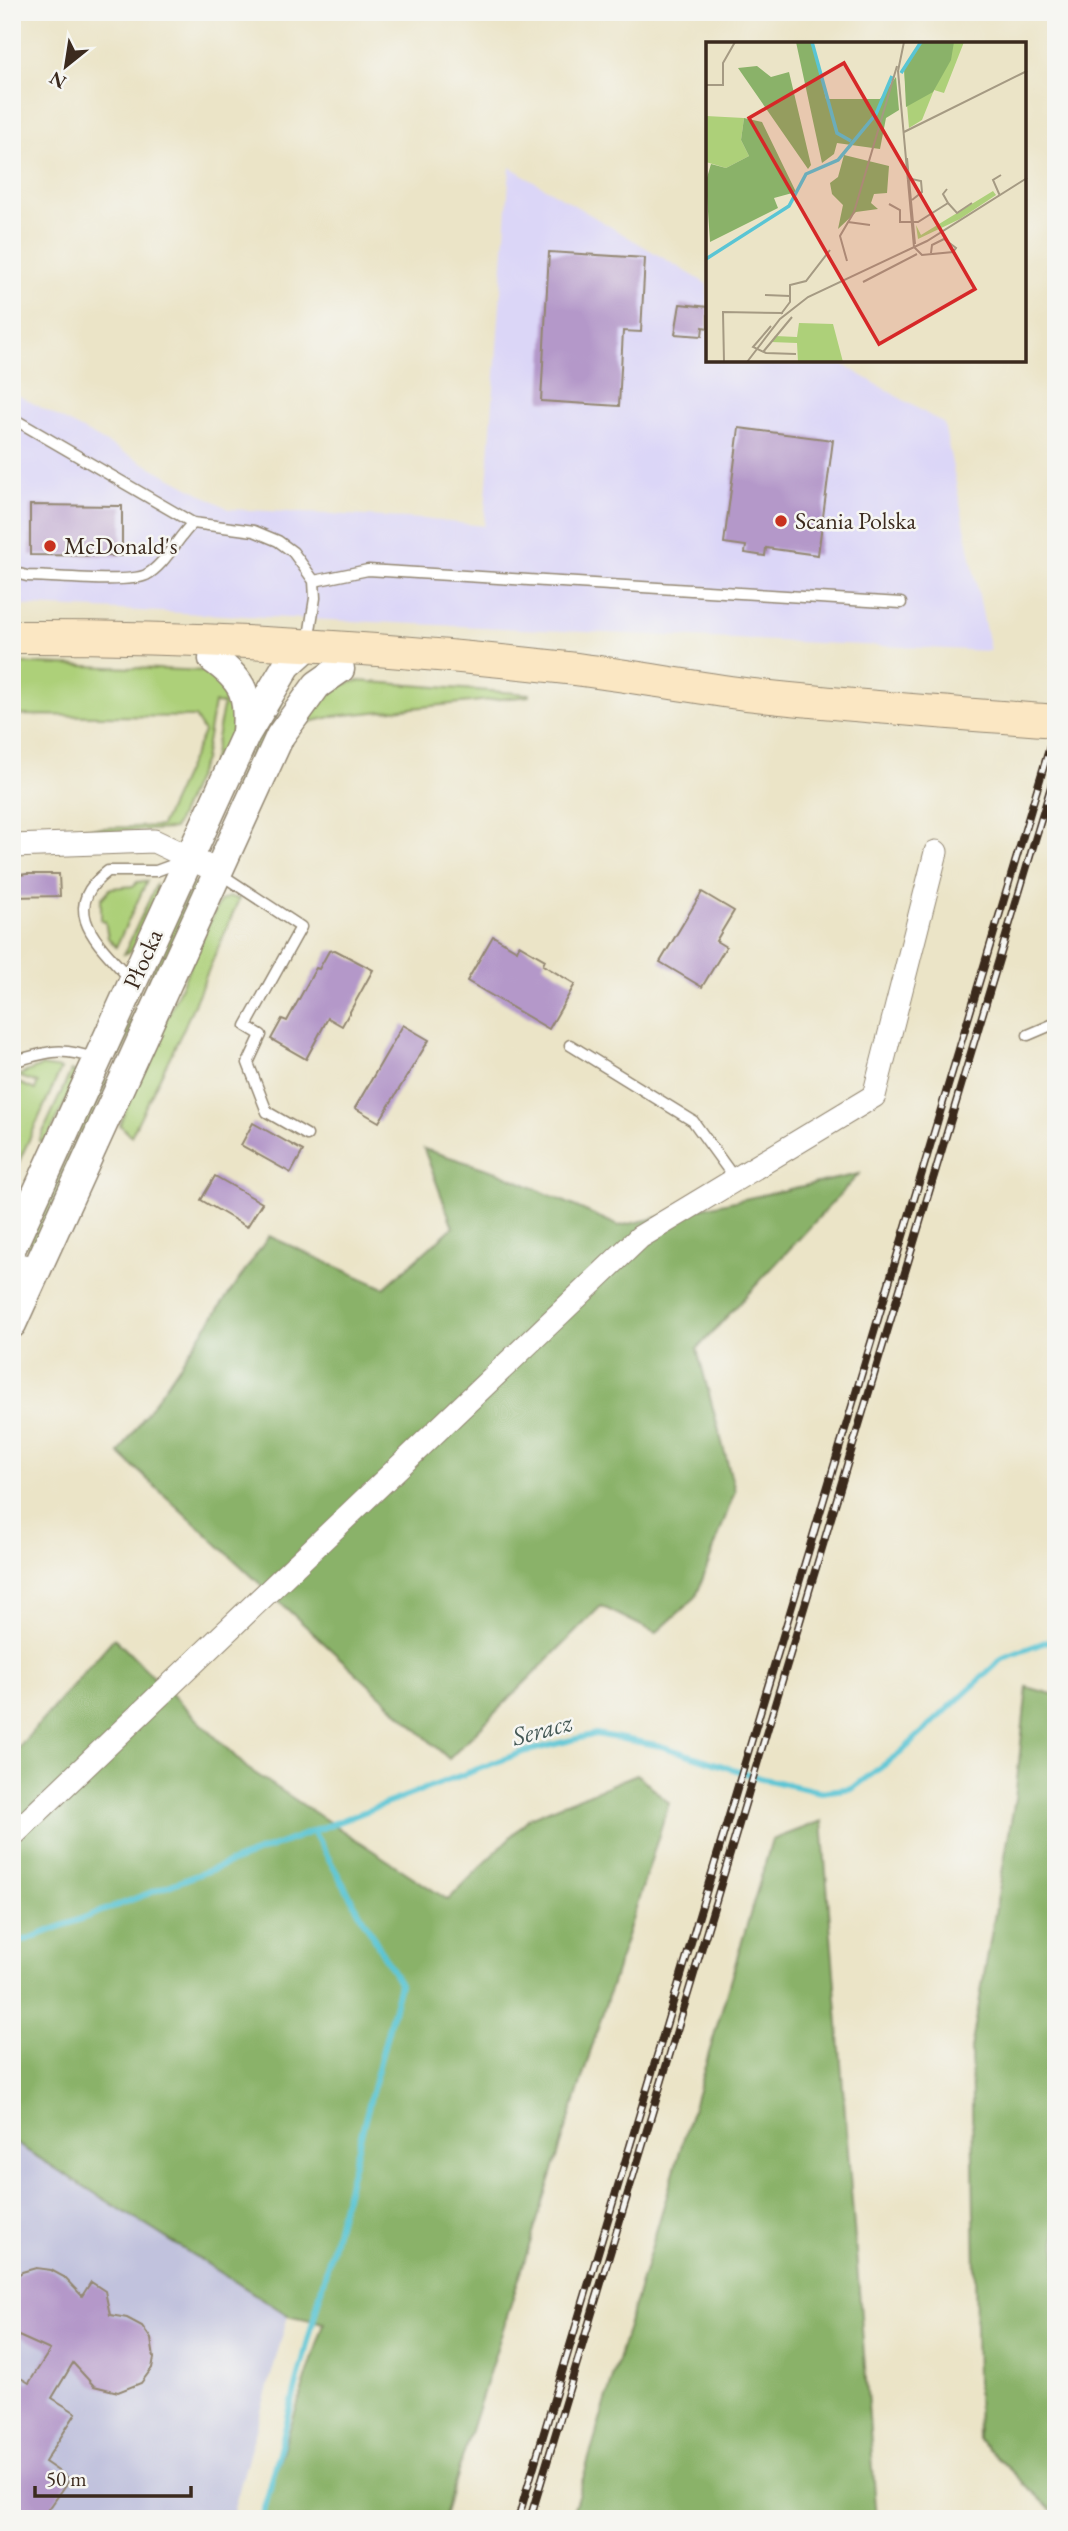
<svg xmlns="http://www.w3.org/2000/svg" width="1068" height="2531" font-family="'EB Garamond',serif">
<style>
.built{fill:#dbd6f7}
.industrial{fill:#c1c2dd}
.green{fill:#add079;stroke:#747d4c;stroke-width:2}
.forest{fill:#8ab269;stroke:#626e44;stroke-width:2}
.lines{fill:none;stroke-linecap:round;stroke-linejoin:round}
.stream{stroke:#5ac5d4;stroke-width:6}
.building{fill:#b498c9}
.service-casing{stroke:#938772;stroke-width:13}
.minor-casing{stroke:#938772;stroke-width:25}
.tertiary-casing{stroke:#938772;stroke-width:31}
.secondary-casing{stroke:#938772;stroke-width:34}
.service{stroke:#fff;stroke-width:10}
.minor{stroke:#fff;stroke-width:23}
.tertiary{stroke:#fff;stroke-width:28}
.secondary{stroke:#fbe7c3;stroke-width:32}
.rail-casing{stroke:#3b2a1e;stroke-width:8}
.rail{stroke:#f6f6f2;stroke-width:5;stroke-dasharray:16;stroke-linecap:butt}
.poi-dot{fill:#c8321e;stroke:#f6f6f2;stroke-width:2.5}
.labels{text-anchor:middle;stroke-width:5;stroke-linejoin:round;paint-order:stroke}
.poi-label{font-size:24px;fill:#3b2a1e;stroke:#f6f6f2;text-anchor:start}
.street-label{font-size:24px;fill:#3b2a1e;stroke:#f6f6f2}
.water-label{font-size:26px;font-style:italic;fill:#445855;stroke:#f6f6f2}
.inset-river{fill:none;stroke:#5ac5d4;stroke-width:3.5}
.inset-road{fill:none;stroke:#a59a83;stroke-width:2}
.view{fill:#d62828;fill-opacity:0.15;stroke:#d62828;stroke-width:3.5}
.inset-edge{fill:none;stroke:#3b2a1e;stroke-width:3.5}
</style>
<rect width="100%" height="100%" fill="#f6f6f2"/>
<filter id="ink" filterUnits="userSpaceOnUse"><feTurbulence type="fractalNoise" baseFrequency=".0143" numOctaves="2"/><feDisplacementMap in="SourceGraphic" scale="14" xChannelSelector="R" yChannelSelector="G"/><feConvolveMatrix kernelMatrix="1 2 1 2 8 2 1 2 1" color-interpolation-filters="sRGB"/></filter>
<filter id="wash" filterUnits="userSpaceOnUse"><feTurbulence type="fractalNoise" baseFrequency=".00686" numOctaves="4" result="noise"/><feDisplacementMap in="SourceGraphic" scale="28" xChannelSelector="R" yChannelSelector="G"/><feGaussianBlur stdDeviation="1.57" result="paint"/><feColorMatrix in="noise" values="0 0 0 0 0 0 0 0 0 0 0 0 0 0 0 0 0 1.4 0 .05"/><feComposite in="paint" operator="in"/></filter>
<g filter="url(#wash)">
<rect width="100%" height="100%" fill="#ebe4c7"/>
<!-- built -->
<path class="built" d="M510 167 707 284 708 360 837 361 944 424 990 651 12 605V392L229 509 424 519 484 526Z"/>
<!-- industrial -->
<path class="industrial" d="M12 2141 288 2315 231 2519H12Z"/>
<!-- green -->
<g class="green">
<path d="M12 663 207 671 215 674 236 701 230 745 211 779C209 773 222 717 223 704L214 703 204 760 174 829 12 835V831L161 826 204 732 195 717 12 715Z"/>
<path d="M358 681 529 694V696L335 716 301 724C305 704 338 683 358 681Z"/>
<path d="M282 699 280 709 242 793 234 790 271 706Z"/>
<path d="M147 881 116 947 108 938 105 921 101 920V899L111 888 134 886 137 882Z"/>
<path d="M195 883 198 885 119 1058 115 1054 192 884Z"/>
<path d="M156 885 158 893 131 952 124 954Z"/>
<path d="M229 897 239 899 183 1030 131 1136 120 1125 122 1118 211 919 220 901Z"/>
<path d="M41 1066 61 1069 12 1177V1080L35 1090 38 1083 17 1076Z"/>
<path d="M71 1071 80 1073 45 1143 39 1141Z"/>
<path d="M105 1079 108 1081 33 1250H29L27 1245 102 1081Z"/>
</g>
<!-- forest -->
<g class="forest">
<path d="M424 1149 500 1173 619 1226 859 1174 697 1349 735 1491 696 1597 656 1633 601 1606 449 1759 119 1453 269 1236 384 1288 453 1227Z"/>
<path d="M114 1638 247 1768 448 1900 529 1818 637 1774 669 1803 443 2519H261L324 2323 288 2315 12 2141V1755Z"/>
<path d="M1027 1687 1056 1695V2514L978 2439 971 2049 1015 1799Z"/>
<path d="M822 1821 877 2519H571L772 1840Z"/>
</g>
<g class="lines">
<!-- stream -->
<g class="stream">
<path d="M12 1945 523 1752 596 1734 661 1746 764 1779 821 1792 853 1788 900 1753 1003 1658 1056 1638"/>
<path d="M262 2519 400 1984 313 1831"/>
</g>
</g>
<g id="blocks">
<!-- building -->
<g class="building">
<path d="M549 252 645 258 641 332 623 331 619 406 541 401Z"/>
<path d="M680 304 708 307V328L703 327 702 336 675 334Z"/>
<path d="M739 428 833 440 818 555 766 548 765 556 745 553 746 546 724 543Z"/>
<path d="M30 505 122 506V556L30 555Z"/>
<path d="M27 874H59L60 896 12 897V876Z"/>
<path d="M702 892 734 911 716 941 726 947 702 987 660 962Z"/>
<path d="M493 936 517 950 519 945 545 960 543 965 575 984 549 1029 467 981Z"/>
<path d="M335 950 373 970 342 1026 328 1018 306 1059 271 1039 282 1019 287 1021 316 968 319 969 329 951Z"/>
<path d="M403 1025 429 1040 379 1122 355 1108Z"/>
<path d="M253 1123 303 1151 291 1173 241 1145Z"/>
<path d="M215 1176 262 1203 247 1227 201 1200Z"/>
<path d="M36 2268 51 2270 64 2277 82 2296 91 2282 105 2291 110 2315 127 2318 142 2326 151 2339 154 2358 152 2368 141 2383 118 2392 94 2386 73 2363 52 2398 76 2413 45 2462 70 2479 42 2519H12V2373L29 2383 50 2350 12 2333V2280L22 2272Z"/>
</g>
</g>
</g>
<g filter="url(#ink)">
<use href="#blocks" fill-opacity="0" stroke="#938772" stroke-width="2"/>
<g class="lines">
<!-- service casing -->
<g class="service-casing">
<g id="service">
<path d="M12 418 193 523 254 531 278 541 293 552 314 581 315 598 308 643"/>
<path d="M12 572 27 576C52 576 127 584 146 575 165 565 177 538 193 523"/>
<path d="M314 581 368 570 901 603"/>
<path d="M219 873 301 927 246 1026 261 1035 248 1063 267 1112 307 1135"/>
<path d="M131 980C100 945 56 910 108 871H156L183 861"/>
<path d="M1028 1035 1056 1023"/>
<path d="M570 1045 693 1121 735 1179"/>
<path d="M12 1062C46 1052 61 1046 95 1059"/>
</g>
</g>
<!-- minor casing -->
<g class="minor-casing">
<g id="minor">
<path d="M12 846 154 841 217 871"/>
<path d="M12 1264 38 1268"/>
<path d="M12 1836 640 1237 874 1096 936 852"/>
</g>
</g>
<!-- tertiary casing -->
<g class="tertiary-casing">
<g id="tertiary">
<path d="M213 659C244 681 249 695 246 733"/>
<path d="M12 1247 246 734 287 665 308 646"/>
<path d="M12 1324 280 736 317 685 340 669"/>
</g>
</g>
<!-- secondary casing -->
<g class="secondary-casing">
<path id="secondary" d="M12 637C197 636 383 647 567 668 626 675 685 686 745 694 848 706 952 713 1056 721"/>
</g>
<!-- service -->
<use href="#service" class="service"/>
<!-- minor -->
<use href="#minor" class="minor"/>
<!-- tertiary -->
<use href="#tertiary" class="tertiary"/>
<!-- secondary -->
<use href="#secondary" class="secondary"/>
<!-- rail casing -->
<g class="rail-casing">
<g id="rail">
<path d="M518 2519 1056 726"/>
<path d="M530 2519 1056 770"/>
</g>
</g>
<!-- rail -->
<use href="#rail" class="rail"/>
</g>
</g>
<!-- markers -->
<g class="poi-dot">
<circle cx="781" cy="521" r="7"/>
<circle cx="50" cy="546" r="7"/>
</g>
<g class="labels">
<!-- poi labels -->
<g class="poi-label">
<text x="795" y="529">Scania Polska</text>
<text x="64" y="554">McDonald's</text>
</g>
<!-- street labels -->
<g class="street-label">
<text transform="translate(143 959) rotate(-66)" y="8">Płocka</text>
</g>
<!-- water labels -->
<g class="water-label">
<text transform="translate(542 1729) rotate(-15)" y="9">Seracz</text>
</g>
</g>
<!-- overview -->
<g transform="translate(706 42)">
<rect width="320" height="320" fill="#ebe4c7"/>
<path d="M217 0H258L238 51 228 48 216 78 203 86 198 28ZM0 74 38 76 35 98 43 114 20 126 0 120ZM287 149 290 153 254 177 212 197 210 183 215 193ZM93 281 127 282 137 320H92L91 301 65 300 69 294 91 295Z" fill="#add079"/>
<path d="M90 0H107L120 57H174L190 35 193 68 180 76 174 107 131 101 128 112 116 121ZM215 0H248L245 18 227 50 200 65 198 24ZM51 24 65 35 83 30 105 123 102 127 32 26ZM38 76 56 80 90 150 68 156 72 166 4 200 0 139 5 122 20 126 43 114 35 98ZM138 113 183 124 181 151 168 152 165 161 172 167 150 170 132 187 137 163 126 152 124 141 132 135Z" fill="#8ab269"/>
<path class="inset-river" d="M106 0 131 91 145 99M195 31 215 0M0 217 83 164 100 132 132 118 170 72 186 34"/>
<path class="inset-road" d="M198 0 192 29 208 205 216 213 247 210 250 206 238 197 226 203 225 211M0 43H17V21L29 0M198 90 321 29M201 116 209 202M201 136 215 139 216 150 206 158M294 154 287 138 295 133M242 161 251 171 266 161M183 162 194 168V180H212L242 161 237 152 241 147M142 180 164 183M141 219 134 194 148 170 191 24M157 240 211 212M59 253 84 254M75 272 84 260V243L100 239 124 208M65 284 47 305 60 311 90 312M57 310 86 275M18 320 17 270 77 271M41 320 74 277 102 255 221 199 321 136"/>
<path class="view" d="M138 21 269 247 173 302 43 76Z"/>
<rect width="320" height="320" class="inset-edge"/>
</g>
<!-- margin -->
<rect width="1068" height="2531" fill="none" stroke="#f6f6f2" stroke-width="42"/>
<!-- north arrow -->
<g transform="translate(66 66) rotate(210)" stroke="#f6f6f2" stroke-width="5" paint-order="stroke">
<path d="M0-5L12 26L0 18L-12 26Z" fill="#3b2a1e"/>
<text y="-10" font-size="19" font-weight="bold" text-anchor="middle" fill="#3b2a1e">N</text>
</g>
<!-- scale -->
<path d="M35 2486v10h156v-10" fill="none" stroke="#3b2a1e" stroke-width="3.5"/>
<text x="46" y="2486" font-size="21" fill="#3b2a1e" stroke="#f6f6f2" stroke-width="5" paint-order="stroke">50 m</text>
</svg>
